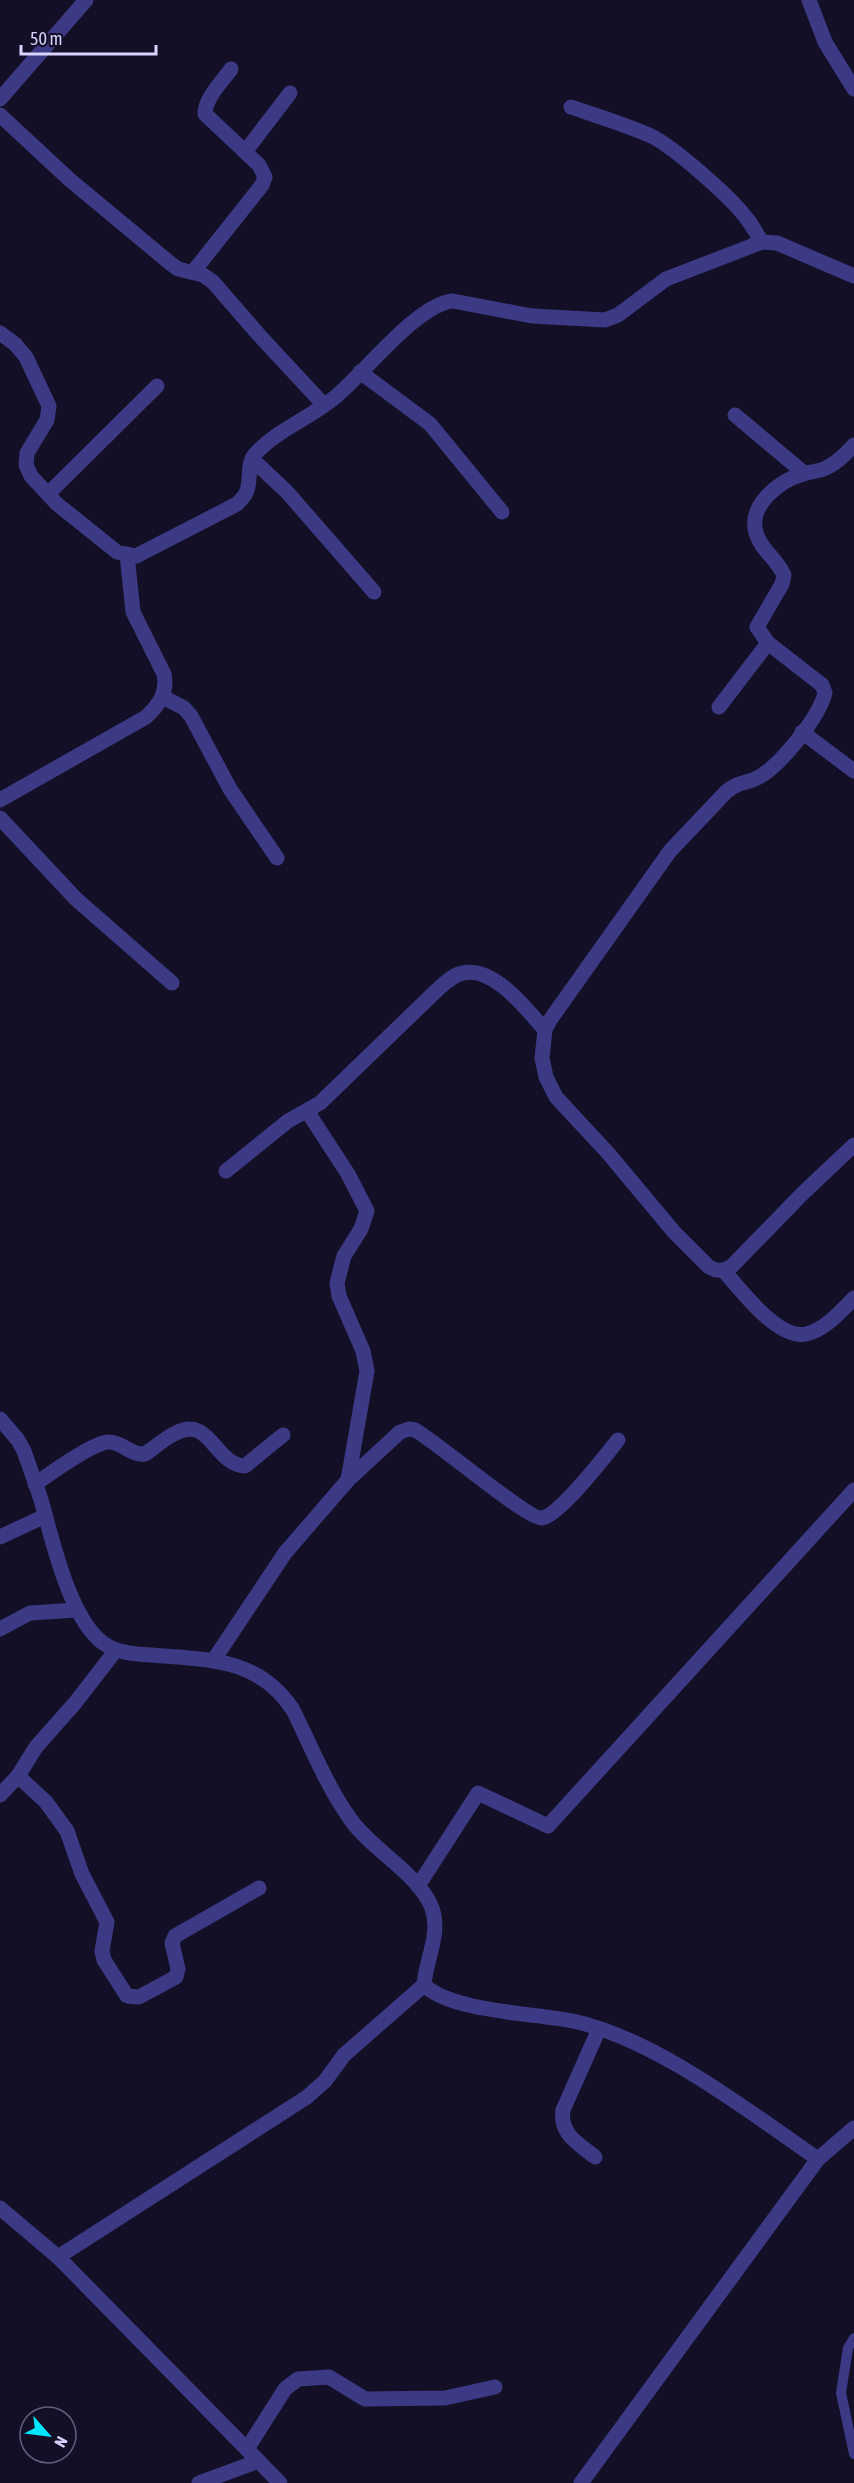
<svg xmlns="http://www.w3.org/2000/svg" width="854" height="2483" font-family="'Asap Condensed',sans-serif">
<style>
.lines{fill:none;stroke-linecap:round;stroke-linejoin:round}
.service{stroke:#3d3a85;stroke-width:10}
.minor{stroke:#3d3a85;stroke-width:15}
.tertiary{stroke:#3d3a85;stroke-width:15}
</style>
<rect width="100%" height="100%" fill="#130f26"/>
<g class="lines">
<!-- service -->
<path class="service" d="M854 2338 848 2348 841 2393 854 2454"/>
<!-- minor -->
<g class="minor">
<path d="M809 0 825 42 854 89"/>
<path d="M0 99 86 0"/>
<path d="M571 107C597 116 624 124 649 135 672 145 732 198 747 219 753 226 757 235 762 242"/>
<path d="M0 115 70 180 170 263 178 269 203 275 213 282 259 335 324 405"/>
<path d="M245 152 290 93"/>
<path d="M193 272 262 185 265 177 259 165 205 114C205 98 222 82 231 69"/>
<path d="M0 333 15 344 26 357 49 406 47 420 27 453 26 465 31 476 57 504 117 552 136 556 237 504C240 501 244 497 246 493 252 481 246 465 255 454 277 430 310 418 334 398 364 374 417 304 453 301L532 316 605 320 618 315 666 279 762 242 777 243 854 276"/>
<path d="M360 372 430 424 502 512"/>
<path d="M735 415 804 473"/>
<path d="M854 445C846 454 837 463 826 468 819 472 810 471 803 474 779 481 748 505 756 533 761 550 777 559 784 575L782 584 757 627 768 643 822 685 825 693C819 717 781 765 759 777 747 784 740 780 726 792L670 851 550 1020 545 1030 542 1058 546 1077 556 1097 608 1153 674 1232 709 1267C718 1272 723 1271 732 1266L802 1194 854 1145"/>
<path d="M252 459 287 492 374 592"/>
<path d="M48 494 157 386"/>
<path d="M163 697 184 708 191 716 230 789 277 858"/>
<path d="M719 707 768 643"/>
<path d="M802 732 854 771"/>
<path d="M0 800 146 717C159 705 168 692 164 674L133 612 127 555"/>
<path d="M0 818 76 899 172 983"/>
<path d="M226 1171 288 1121 320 1103 436 991C444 984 452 975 463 973 494 966 527 1010 545 1030"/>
<path d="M724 1271C741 1290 778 1340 806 1334 825 1330 841 1311 854 1298"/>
<path d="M0 1419 18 1440 24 1451C30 1469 38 1488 43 1507 54 1546 70 1618 103 1643 117 1653 134 1654 151 1655 208 1660 258 1657 293 1710 311 1746 327 1787 351 1820 372 1850 419 1874 432 1908 441 1934 426 1959 424 1985 452 2012 534 2013 573 2021 656 2039 748 2111 818 2159"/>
<path d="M348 1480 400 1432 409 1429 415 1430C437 1442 528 1520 542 1518 560 1515 605 1456 618 1440"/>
<path d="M35 1484C50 1474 93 1442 109 1442 123 1442 131 1456 145 1454 155 1447 165 1438 176 1433 210 1415 215 1465 245 1466L283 1435"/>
<path d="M0 1537 45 1516"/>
<path d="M0 1629 30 1613 77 1610"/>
<path d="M213 1661 285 1553 348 1480 367 1371 363 1351 339 1296 337 1283 344 1256 361 1229 367 1211 348 1174 307 1111"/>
<path d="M18 1776 46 1802 67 1831 82 1874 107 1922 102 1951 104 1960 127 1996 139 1997 176 1977 178 1969 172 1943 175 1936 259 1888"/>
<path d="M0 1795 18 1776 36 1747 75 1703 116 1650"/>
<path d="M418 1886 478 1793 548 1826 854 1490"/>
<path d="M595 2157C579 2144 559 2134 563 2110L599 2029"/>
<path d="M0 2208 58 2257 280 2483"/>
<path d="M58 2257 307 2097 325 2081 344 2055 424 1985"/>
<path d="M247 2449 285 2389 298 2379 329 2377 365 2399 445 2398 495 2387"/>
<path d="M199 2483 259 2461"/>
</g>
<!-- tertiary -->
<path class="tertiary" d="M581 2483 818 2159 854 2128"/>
</g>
<!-- north arrow -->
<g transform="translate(48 2435) rotate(118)"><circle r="28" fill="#130f26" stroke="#625e7d" stroke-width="1.5"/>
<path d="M0-4.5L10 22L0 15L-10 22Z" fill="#00e5ff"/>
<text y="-9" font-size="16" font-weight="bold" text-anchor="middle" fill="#d9d4ff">N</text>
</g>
<!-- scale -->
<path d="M21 45v9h135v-9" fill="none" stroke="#d9d4ff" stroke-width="3"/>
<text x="30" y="45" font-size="18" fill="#d9d4ff" stroke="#130f26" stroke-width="4.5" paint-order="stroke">50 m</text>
</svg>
